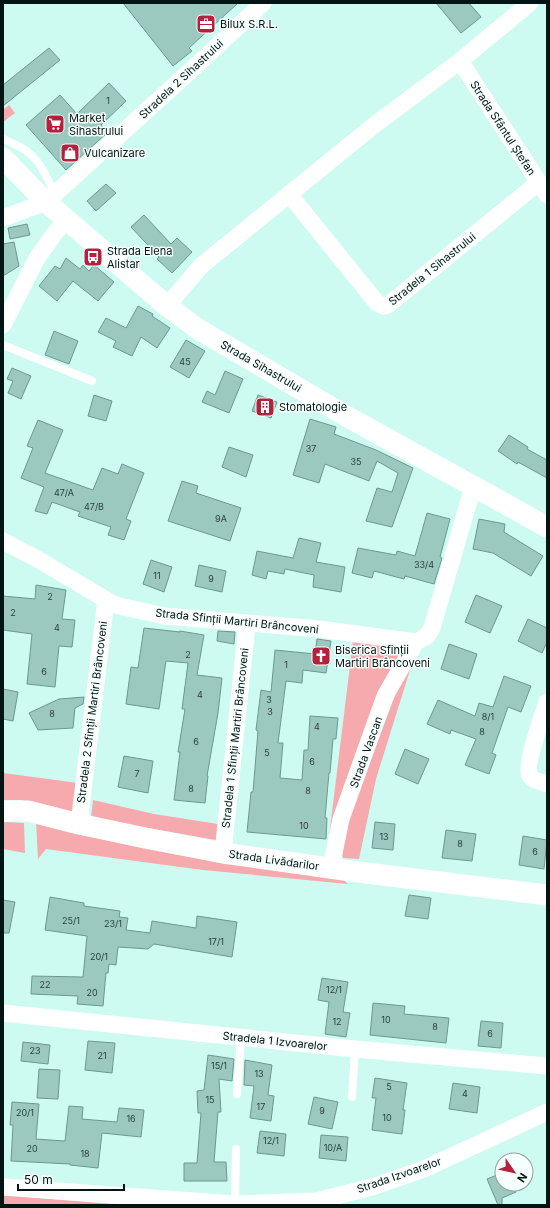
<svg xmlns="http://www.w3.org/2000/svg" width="550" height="1208" font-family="Inter,sans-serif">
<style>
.green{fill:#f6aaad}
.building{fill:#9bc8bf;stroke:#6d9890}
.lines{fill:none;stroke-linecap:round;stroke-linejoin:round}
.service{stroke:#fff;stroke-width:8}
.minor{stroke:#fff;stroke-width:17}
.tertiary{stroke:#fff;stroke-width:21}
.labels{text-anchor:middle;stroke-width:3;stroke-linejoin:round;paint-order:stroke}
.number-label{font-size:9px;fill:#2a413d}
.poi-label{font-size:11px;fill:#041412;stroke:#f6fffd;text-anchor:start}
.street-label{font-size:11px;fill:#041412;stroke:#f6fffd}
</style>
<rect width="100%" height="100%" fill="#cdfbf2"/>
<!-- green -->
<g class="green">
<path d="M9 105 15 113 3 122V110Z"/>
<path d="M353 641 392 646 404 653 327 853Z"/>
<path d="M415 654 376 779 359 859 343 858 340 847 352 808 398 688Z"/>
<path d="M3 773 78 783 72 813 21 800H3Z"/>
<path d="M93 800 154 814 218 824 216 840 91 818Z"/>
<path d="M36 821 339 875 348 884 203 870 46 849 38 859Z"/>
<path d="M3 822 24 823 25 853 3 849Z"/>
<path d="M3 1195 124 1205H3Z"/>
</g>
<!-- building -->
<g class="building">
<path d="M123 3H238L189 48 192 51 173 66Z"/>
<path d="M436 3H469L481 17 461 33Z"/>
<path d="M49 48 60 60 3 106V85Z"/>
<path d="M109 83 126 101 101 125 108 132 66 170 26 125 60 95 77 114Z"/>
<path d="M106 184 116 193 96 211 87 201Z"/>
<path d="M144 215 171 244 177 238 192 252 172 273 157 259 159 257 131 227Z"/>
<path d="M27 224 30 235 10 239 8 228Z"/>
<path d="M14 242 19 266 3 276V244Z"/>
<path d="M66 258 80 269 83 265 89 271 94 265 114 282 98 301 73 281 57 301 39 286 55 266 60 269Z"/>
<path d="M138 306 153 314 152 316 170 328 157 348 141 337 132 356 113 347 116 341 98 332 106 318 126 328Z"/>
<path d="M54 331 78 341 69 364 45 355Z"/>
<path d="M186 340 205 351 189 378 170 367Z"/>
<path d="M12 368 31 376 21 399 8 393 13 381 7 379Z"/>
<path d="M225 371 243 379 229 413 202 402 207 391 215 395Z"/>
<path d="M94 395 112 401 106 421 88 416Z"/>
<path d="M258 395 277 402 271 418 252 411Z"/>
<path d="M310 419 336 427 334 434 376 450 413 468 392 527 366 521 377 488 392 492 398 473 377 461 369 481 325 464 319 483 293 475Z"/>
<path d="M38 420 63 430 45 473 93 490 102 468 118 474 122 464 144 473 126 519 131 521 124 540 108 535 111 527 78 516 80 512 52 502 47 514 35 511 44 487 21 478 33 448 27 446Z"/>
<path d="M509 435 528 447 527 449 547 460V478L518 462 517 464 498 451Z"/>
<path d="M229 447 253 455 246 477 222 467Z"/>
<path d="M182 481 198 486 196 493 241 508 230 541 168 521Z"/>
<path d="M427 513 450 519 440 557 442 558 434 584 405 576 404 579 374 571 372 578 352 573 358 548 396 555 397 551 415 556Z"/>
<path d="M479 519 505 524 504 532 543 556 531 576 493 553 473 549Z"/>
<path d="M299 538 321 543 316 562 345 567 341 592 313 587 314 575 285 569 284 574 268 571 266 579 252 575 257 551 293 558Z"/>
<path d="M151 560 172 567 164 592 143 584Z"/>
<path d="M199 565 226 571 222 592 195 586Z"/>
<path d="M36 585 66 590 62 619 75 620 72 647 59 646 55 687 27 684 32 634 3 630V596L35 599Z"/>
<path d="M476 595 502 606 490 633 465 622Z"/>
<path d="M528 619 547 628V642L542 653 518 641Z"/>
<path d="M144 628 180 632V631L204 635 197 675 222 678 218 713 207 776H208L205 803 174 800 180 752H178L185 709H182L188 663 166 661 159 709 126 704 131 667 138 668Z"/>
<path d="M218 631 235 632 234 644 217 641Z"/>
<path d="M317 639 331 641 326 673 303 670 302 683 286 681 278 743H283L280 778 302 780 304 750H308L310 716 338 718 336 739H333L330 773H329L325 818H327L326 839 247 832 251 792H253L258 731 256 730 261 690 271 692 275 650 315 654Z"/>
<path d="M449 644 477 654 469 679 441 669Z"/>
<path d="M504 676 531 686 521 712 508 707 492 753 496 755 489 774 465 765 476 739 451 730 450 734 427 724 438 700 475 716 479 703 493 707Z"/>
<path d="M3 689 18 692 13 721 3 719Z"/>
<path d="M84 697 83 704 75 708 73 728 38 730 29 713 59 699Z"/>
<path d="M405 749 429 759 418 784 395 774Z"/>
<path d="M124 756 153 761 148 793 118 787Z"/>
<path d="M375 822 395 824 393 850 372 848Z"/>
<path d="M446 830 476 834 472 861 442 858Z"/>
<path d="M523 836 547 840 544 869 519 865Z"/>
<path d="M409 895 431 898 428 919 405 916Z"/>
<path d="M50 897 84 903V906L120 911 119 917 128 918 126 930 150 933 152 921 196 928 197 916 237 922 232 957 154 944 148 949 118 947 116 965 109 964 108 973H106L103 1006 77 1004 78 996 31 994 32 976 83 977 87 936 45 930Z"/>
<path d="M3 900 15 902 9 933H3Z"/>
<path d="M322 978 348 982 343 1012 350 1013 346 1037 325 1034 329 1002 318 1000Z"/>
<path d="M373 1003 405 1006 404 1014 449 1018 446 1043 370 1035Z"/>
<path d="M481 1021 503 1023 501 1048 478 1046Z"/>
<path d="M88 1041 115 1043 112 1073 85 1070Z"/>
<path d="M23 1042 50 1045 48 1064 21 1061Z"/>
<path d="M208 1055 234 1059 232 1081 219 1079 221 1112H218L214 1162H226L227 1181H184V1163H197L201 1113H198L197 1091 204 1090Z"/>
<path d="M245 1060 272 1065 268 1095 274 1096 271 1121 250 1118 254 1086 244 1085Z"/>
<path d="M39 1069 60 1070 58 1099 37 1098Z"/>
<path d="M375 1078 407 1083 403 1110H405L402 1134 372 1130 376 1098H372Z"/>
<path d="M453 1083 480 1087 477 1113 449 1109Z"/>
<path d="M314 1097 338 1102 332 1129 308 1124Z"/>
<path d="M12 1102 39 1104 36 1139 65 1141 69 1106 83 1107 82 1119 117 1122 119 1108 144 1110 141 1137 102 1133 98 1168 70 1165V1164L11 1161 13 1125H10Z"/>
<path d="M260 1131 286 1134 284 1156 257 1153Z"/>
<path d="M321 1135 348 1137 346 1161 319 1158Z"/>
<path d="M502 1173V1184H512L516 1192 502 1198V1205H498L487 1179Z"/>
</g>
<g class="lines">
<!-- service -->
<g class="service">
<path d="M3 139C12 143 23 147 30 154 42 164 48 180 55 194"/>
<path d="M3 345 92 381"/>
<path d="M237 1094 241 1037"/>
<path d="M352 1097 355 1049"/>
<path d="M235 1204 236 1149"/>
</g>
<!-- minor -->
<g class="minor">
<path d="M460 61 547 195"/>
<path d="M289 194 377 303 383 306 388 305 538 183"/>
<path d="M3 218 46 202 200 62 263 3"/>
<path d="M167 306 201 266 373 126 460 61 530 3"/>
<path d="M3 325 37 258 55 233 66 220"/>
<path d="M3 541 39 560 115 605 164 616 319 629 416 642"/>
<path d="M416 642 426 637 432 628 473 487"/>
<path d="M547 702C543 715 524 766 530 776 534 781 541 782 547 784"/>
<path d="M79 824 106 600"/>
<path d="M223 853 247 624"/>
<path d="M331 868 341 819 385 696 416 642"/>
<path d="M3 1013 355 1049 547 1066"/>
<path d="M3 1187 235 1204 316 1201 372 1187 424 1169 547 1112"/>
</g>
<!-- tertiary -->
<g class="tertiary">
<path d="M3 158 46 202 167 306 198 329 346 416 547 527"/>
<path d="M3 811H28L79 824 145 838 223 853 358 872 547 895"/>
</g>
</g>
<!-- icons -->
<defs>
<g id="office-square" transform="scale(1)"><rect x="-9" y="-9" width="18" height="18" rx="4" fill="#b4213d" stroke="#f6fffd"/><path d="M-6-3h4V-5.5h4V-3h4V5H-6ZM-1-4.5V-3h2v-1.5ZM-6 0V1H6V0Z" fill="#fff"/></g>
<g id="supermarket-square" transform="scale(1)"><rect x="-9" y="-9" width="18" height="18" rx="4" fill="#b4213d" stroke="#f6fffd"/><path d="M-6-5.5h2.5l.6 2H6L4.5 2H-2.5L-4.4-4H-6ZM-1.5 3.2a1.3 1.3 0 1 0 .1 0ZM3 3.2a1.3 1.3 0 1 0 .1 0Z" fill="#fff"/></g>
<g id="shop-square" transform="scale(1)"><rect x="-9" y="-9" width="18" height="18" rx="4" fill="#b4213d" stroke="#f6fffd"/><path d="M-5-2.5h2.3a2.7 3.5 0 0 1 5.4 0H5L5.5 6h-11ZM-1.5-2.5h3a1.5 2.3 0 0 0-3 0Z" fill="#fff"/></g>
<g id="bus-square" transform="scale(1)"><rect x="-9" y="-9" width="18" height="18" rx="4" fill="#b4213d" stroke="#f6fffd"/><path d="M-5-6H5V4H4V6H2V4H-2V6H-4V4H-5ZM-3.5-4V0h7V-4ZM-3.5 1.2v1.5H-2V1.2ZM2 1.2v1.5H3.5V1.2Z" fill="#fff"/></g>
<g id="building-square" transform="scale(1)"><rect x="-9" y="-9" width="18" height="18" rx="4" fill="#b4213d" stroke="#f6fffd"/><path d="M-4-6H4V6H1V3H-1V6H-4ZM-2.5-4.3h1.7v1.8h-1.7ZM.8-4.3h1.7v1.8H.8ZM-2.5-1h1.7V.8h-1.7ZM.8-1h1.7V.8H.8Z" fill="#fff"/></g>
<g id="church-square" transform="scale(1)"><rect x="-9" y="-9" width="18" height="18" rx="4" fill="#b4213d" stroke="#f6fffd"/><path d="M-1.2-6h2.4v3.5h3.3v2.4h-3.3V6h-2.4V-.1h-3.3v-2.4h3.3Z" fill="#fff"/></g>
</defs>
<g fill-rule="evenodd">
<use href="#office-square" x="206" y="24"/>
<use href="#supermarket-square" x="55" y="124"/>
<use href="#shop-square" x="70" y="153"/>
<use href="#bus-square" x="93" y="257"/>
<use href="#building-square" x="265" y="407"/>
<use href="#church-square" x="321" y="656"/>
</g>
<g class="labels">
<!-- number labels -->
<g class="number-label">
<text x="108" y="104">1</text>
<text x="185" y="365">45</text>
<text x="311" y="452">37</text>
<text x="356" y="465">35</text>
<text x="64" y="496">47/A</text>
<text x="94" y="510">47/B</text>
<text x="221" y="522">9A</text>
<text x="424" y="568">33/4</text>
<text x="157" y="579">11</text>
<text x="211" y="582">9</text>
<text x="50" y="600">2</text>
<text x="13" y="616">2</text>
<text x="57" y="631">4</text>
<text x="188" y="658">2</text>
<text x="286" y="668">1</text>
<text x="44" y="675">6</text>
<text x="200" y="698">4</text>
<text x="269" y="703">3</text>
<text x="270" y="715">3</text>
<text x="52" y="717">8</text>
<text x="488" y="720">8/1</text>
<text x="317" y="730">4</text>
<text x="482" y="735">8</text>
<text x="196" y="745">6</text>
<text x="267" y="756">5</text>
<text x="312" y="765">6</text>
<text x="137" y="777">7</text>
<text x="191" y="792">8</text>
<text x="308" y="794">8</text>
<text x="304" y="829">10</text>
<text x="384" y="840">13</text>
<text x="460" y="847">8</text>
<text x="535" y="855">6</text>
<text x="71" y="924">25/1</text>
<text x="113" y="927">23/1</text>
<text x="216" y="945">17/1</text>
<text x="99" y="960">20/1</text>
<text x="45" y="988">22</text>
<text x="334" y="993">12/1</text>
<text x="92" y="996">20</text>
<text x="386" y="1023">10</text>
<text x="337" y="1025">12</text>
<text x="435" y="1030">8</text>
<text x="490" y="1037">6</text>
<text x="35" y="1054">23</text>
<text x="102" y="1059">21</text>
<text x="219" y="1069">15/1</text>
<text x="259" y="1077">13</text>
<text x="389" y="1090">5</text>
<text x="465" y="1097">4</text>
<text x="210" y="1103">15</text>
<text x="261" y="1110">17</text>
<text x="322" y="1114">9</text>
<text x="25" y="1116">20/1</text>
<text x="387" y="1121">10</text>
<text x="131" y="1122">16</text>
<text x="271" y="1144">12/1</text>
<text x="333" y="1151">10/A</text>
<text x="32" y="1152">20</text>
<text x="85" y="1157">18</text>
</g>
<!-- poi labels -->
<g class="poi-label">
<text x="220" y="28">Bilux S.R.L.</text>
<text x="69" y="122">Market<tspan x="69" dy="13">Sihastrului</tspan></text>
<text x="84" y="157">Vulcanizare</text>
<text x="107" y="255">Strada Elena<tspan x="107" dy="13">Alistar</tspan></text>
<text x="279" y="411">Stomatologie</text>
<text x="335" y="654">Biserica Sfinții<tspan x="335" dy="13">Martiri Brâncoveni</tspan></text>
</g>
<!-- street labels -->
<g class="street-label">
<text transform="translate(181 79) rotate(-43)" y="4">Stradela 2 Sihastrului</text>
<text transform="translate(503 128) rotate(57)" y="4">Strada Sfântul Ștefan</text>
<text transform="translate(432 269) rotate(-39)" y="4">Stradela 1 Sihastrului</text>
<text transform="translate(261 366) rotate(30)" y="4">Strada Sihastrului</text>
<text transform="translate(237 621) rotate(6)" y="4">Strada Sfinții Martiri Brâncoveni</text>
<text transform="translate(92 712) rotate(-83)" y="4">Stradela 2 Sfinții Martiri Brâncoveni</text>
<text transform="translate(235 738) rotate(-84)" y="4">Stradela 1 Sfinții Martiri Brâncoveni</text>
<text transform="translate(366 752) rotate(-70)" y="4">Strada Vascan</text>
<text transform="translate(274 860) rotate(8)" y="4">Strada Livădarilor</text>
<text transform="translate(275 1041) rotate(6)" y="4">Stradela 1 Izvoarelor</text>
<text transform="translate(399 1175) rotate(-19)" y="4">Strada Izvoarelor</text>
</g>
</g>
<!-- border -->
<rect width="550" height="1208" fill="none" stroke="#041412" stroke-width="8"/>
<!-- north arrow -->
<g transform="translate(514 1172) rotate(124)"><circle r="19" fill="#f6fffd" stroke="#95a19f"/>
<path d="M0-3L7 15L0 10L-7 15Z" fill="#b4213d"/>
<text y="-6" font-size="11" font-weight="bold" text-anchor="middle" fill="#041412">N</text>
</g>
<!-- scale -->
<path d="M18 1184v6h106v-6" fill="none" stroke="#041412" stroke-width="2"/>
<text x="24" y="1184" font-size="12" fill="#041412" stroke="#f6fffd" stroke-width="3" paint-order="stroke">50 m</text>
</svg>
